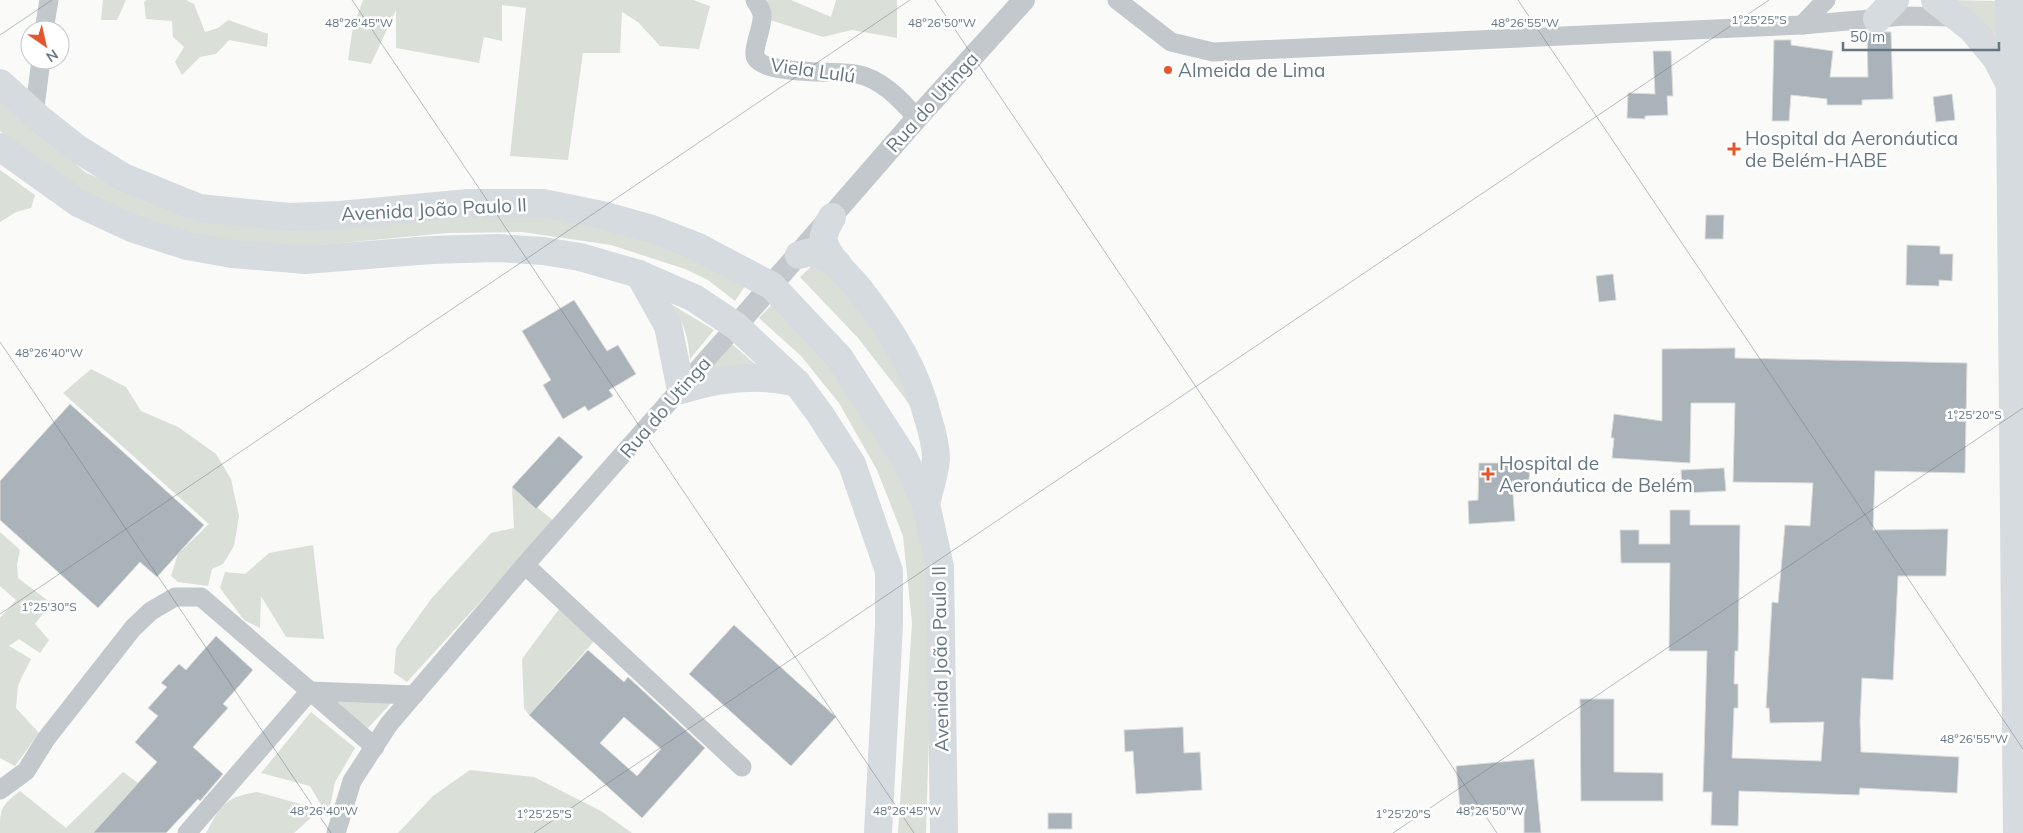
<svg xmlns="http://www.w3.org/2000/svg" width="2023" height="833" font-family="Mulish,sans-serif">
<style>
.green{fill:#dadfd7}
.building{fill:#aab3b9;stroke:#dcdcda;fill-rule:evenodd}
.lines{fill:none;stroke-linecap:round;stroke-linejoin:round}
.minor{stroke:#c3c8cc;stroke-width:19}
.tertiary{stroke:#c3c8cc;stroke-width:22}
.primary{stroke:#d6dbdf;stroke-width:28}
.trunk{stroke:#d6dbdf;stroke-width:28}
.ticks{fill:none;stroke:#657683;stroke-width:1;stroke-opacity:0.45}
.poi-dot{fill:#e4572e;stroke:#fff;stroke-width:2}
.labels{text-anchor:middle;stroke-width:5;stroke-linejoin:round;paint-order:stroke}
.street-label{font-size:19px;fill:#657683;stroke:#fff}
.poi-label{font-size:19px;fill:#657683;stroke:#fff;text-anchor:start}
.ticks-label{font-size:12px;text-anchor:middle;fill:#657683;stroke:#fff;stroke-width:5;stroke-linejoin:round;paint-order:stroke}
</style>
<rect width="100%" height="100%" fill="#fafaf8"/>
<!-- green -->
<g class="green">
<path d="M103 0H126L117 20H101Z"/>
<path d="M147 0H186L194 4 205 32 218 28 228 20 268 34 267 47 229 40 216 54 200 57 182 75 175 62 184 47 173 37 172 21 146 19 144 2Z"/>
<path d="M363 0H693L710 6 699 49 660 46 638 22 622 12 620 53H583L568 160 510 156 526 8 502 5V41L484 37 479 63 396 48V10L371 64 348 60 353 27Z"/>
<path d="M768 0H791L831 17 836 0H897V38L852 30 823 37 770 20 766 1Z"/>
<path d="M1949 0 1998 1 1997 36Z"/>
<path d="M0 100 85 172 136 195 426 215 539 212 637 232 748 282 735 301 708 280 685 269 611 245 522 232 447 233 290 248 176 233 58 181 0 131Z"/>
<path d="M0 170 35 195 31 208 16 212 0 222Z"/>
<path d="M818 260 880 327 934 442 904 397 858 338 800 277Z"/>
<path d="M778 298 861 398 920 513 933 601 926 833H898L912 623 903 536 877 470 839 403 801 356 759 318Z"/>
<path d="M669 303 714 330 690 359C688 335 684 322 669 303Z"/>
<path d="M732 344 755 364 709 369Z"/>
<path d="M91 369 126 387 141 411 178 427 216 454 231 479 239 516 234 546 223 564 212 569 208 586 178 582 171 576 178 554 209 524 63 393Z"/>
<path d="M512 487 554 521 407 682 394 673 396 648 431 599 491 533 514 528Z"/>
<path d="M0 532 20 550 17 565 18 578 51 603 35 624 49 640 40 653 19 639 9 646 31 659 18 685 16 708 39 733 15 766 0 758V618L16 600 0 586Z"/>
<path d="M313 545 324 639 286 637 261 596 260 628 244 620 220 588 225 572 245 574 269 553Z"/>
<path d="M559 609 595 640 529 715 524 708 522 659Z"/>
<path d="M328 699 393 701 368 728Z"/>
<path d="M311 712 355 748 335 782 328 817 310 786 261 773Z"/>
<path d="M470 770 534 777 601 811 632 833H398L433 796Z"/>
<path d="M123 772 138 783 93 833H0C0 808 0 807 20 791L66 828Z"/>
<path d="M257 792 308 806 312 817 294 833H206C221 805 225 797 257 792Z"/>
</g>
<!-- building -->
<g class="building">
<path d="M1884 32H1891L1893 99 1862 100V105H1827V99L1791 95 1789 121H1772L1774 40H1791V45L1833 51 1830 77H1868L1867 33Z"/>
<path d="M1653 51H1671L1673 96H1667L1668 115 1645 116V119L1627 118 1628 93 1655 94Z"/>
<path d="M1952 94 1955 120 1936 122 1933 97Z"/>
<path d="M1706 215H1724L1723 239H1705Z"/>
<path d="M1907 245 1940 246V254H1953L1952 281 1939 280V286L1906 285Z"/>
<path d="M1613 274 1616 300 1599 302 1596 276Z"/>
<path d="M574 300 607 351 618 345 636 374 609 390 613 396 588 411 585 406 563 419 543 385 551 380 522 331Z"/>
<path d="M1735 348V358L1967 363 1965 473 1875 471 1873 530 1948 529 1946 576H1898L1893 680 1862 678 1860 721 1861 752 1959 757 1957 793 1860 788 1859 795 1739 791 1738 826 1711 825 1712 792H1703L1707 651H1669L1670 563H1621L1620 530H1639V544H1670V510H1690V525H1740L1738 651H1735L1734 684H1738V708H1734L1732 758 1821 761 1824 722 1770 723 1769 708H1766L1772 602 1778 603 1785 525 1810 526 1813 483 1733 482 1735 403H1691L1690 463 1612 458 1614 438H1611L1614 414 1662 421V349Z"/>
<path d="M70 404 204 525 157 577 140 562 98 608 0 520V481Z"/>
<path d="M559 436 583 457 536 509 512 487Z"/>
<path d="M1479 463H1530L1529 481H1512L1515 521 1469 524 1468 501 1478 500Z"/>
<path d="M1724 468 1726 491 1682 493 1681 470Z"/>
<path d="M734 625 836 717 791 766 689 674Z"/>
<path d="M216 636 253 670 223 704 228 708 193 747 223 774 200 801 198 799 166 833H93L157 762 135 742 158 716 148 708 167 687 161 683 179 664 186 670Z"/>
<path d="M588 650 624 682 628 677 705 748 642 818 529 715ZM624 717 661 749 637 776 600 743Z"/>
<path d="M1580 699H1614V772L1663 773V801H1581Z"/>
<path d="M1183 727 1184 753 1200 752 1202 790 1136 794 1133 751 1125 752 1124 730Z"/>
<path d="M1534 759 1541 833H1524V811L1461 817 1456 766Z"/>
<rect x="1048" y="813" width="24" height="16"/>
</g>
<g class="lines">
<!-- minor -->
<g class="minor">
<path d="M755 0C757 4 761 9 762 14 764 25 751 51 756 58 765 75 838 71 856 74 881 78 901 100 917 118"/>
<path d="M1117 0 1171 42 1213 52 1802 25 1904 16 1955 17"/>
<path d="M1802 25 1826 0"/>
<path d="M44 30 49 0"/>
<path d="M34 115 41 60"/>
<path d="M525 565 742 767"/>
<path d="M0 790 26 771 46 739 133 628 151 611 175 597H201L375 747"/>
<path d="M187 833 310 691 414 695"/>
<path d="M336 833 352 781 389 724 525 565 736 326"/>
</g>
<!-- tertiary -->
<path class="tertiary" d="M736 326 917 118 1024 0"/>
<!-- primary -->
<g class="primary">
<path d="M1877 19 1895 0"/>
<path d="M0 83 40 119 78 149 123 177 199 208 289 217 340 215 468 203H543L602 215 652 229 696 246 772 286 839 357 903 456 926 504 940 567 944 833"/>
<path d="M0 147 78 203 134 229 187 246 232 254 305 260 431 250 498 248 543 251 580 257 639 274 694 298 736 326 797 383 820 414 852 464 889 571V625L878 833"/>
<path d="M832 217C828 225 822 233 824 242 830 262 852 278 863 294 893 333 916 370 928 418 932 431 936 445 936 459 935 473 929 490 926 504"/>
<path d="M799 255 811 252 837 263"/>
<path d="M639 274 668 326 681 390C719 378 758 373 797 383"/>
</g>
<!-- trunk -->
<g class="trunk">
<path d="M1935 0 1972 29 1996 58 2008 81"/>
<path d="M2009 0 2017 833"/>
</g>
</g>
<!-- ticks -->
<path class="ticks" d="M352 0 914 833M935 0 1497 833M1518 0 2023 749M0 35 52 0M0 342 331 833M0 614 910 0M534 833 1769 0M1393 833 2023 408"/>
<!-- markers -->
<g class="poi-dot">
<circle cx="1168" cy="70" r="5"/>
<path d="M1731.5 141.5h5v5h5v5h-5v5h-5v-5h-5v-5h5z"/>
<path d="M1485.5 466.5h5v5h5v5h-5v5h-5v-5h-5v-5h5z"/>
</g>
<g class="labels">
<!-- street labels -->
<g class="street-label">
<text transform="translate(813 70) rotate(8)" y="7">Viela Lulú</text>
<text transform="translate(932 102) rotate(-48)" y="7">Rua do Utinga</text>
<text transform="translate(434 209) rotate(-3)" y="7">Avenida João Paulo II</text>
<text transform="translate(665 407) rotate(-49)" y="7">Rua do Utinga</text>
<text transform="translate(940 659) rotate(-91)" y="7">Avenida João Paulo II</text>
</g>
<!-- poi labels -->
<g class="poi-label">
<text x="1178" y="77">Almeida de Lima</text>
<text x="1745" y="145">Hospital da Aeronáutica<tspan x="1745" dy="22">de Belém-HABE</tspan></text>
<text x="1499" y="470">Hospital de<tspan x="1499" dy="22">Aeronáutica de Belém</tspan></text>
</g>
</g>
<g class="ticks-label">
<text x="1759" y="24">1°25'25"S</text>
<text x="359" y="27">48°26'45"W</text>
<text x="942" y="27">48°26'50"W</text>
<text x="1525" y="27">48°26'55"W</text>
<text x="49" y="357">48°26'40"W</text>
<text x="1974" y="419">1°25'20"S</text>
<text x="49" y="611">1°25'30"S</text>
<text x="1974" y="743">48°26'55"W</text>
<text x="324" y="815">48°26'40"W</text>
<text x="907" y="815">48°26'45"W</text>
<text x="1490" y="815">48°26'50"W</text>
<text x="544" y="818">1°25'25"S</text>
<text x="1403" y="818">1°25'20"S</text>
</g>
<!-- north arrow -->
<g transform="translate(45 45) rotate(146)"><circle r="24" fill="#ffffff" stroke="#c1c8cd"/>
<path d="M0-4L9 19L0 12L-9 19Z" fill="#e4572e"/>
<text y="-8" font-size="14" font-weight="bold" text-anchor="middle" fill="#657683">N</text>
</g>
<!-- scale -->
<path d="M1843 42v8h156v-8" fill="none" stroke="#657683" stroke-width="2.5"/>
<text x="1850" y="42" font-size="15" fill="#657683" stroke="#ffffff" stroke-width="4" paint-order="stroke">50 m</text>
</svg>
